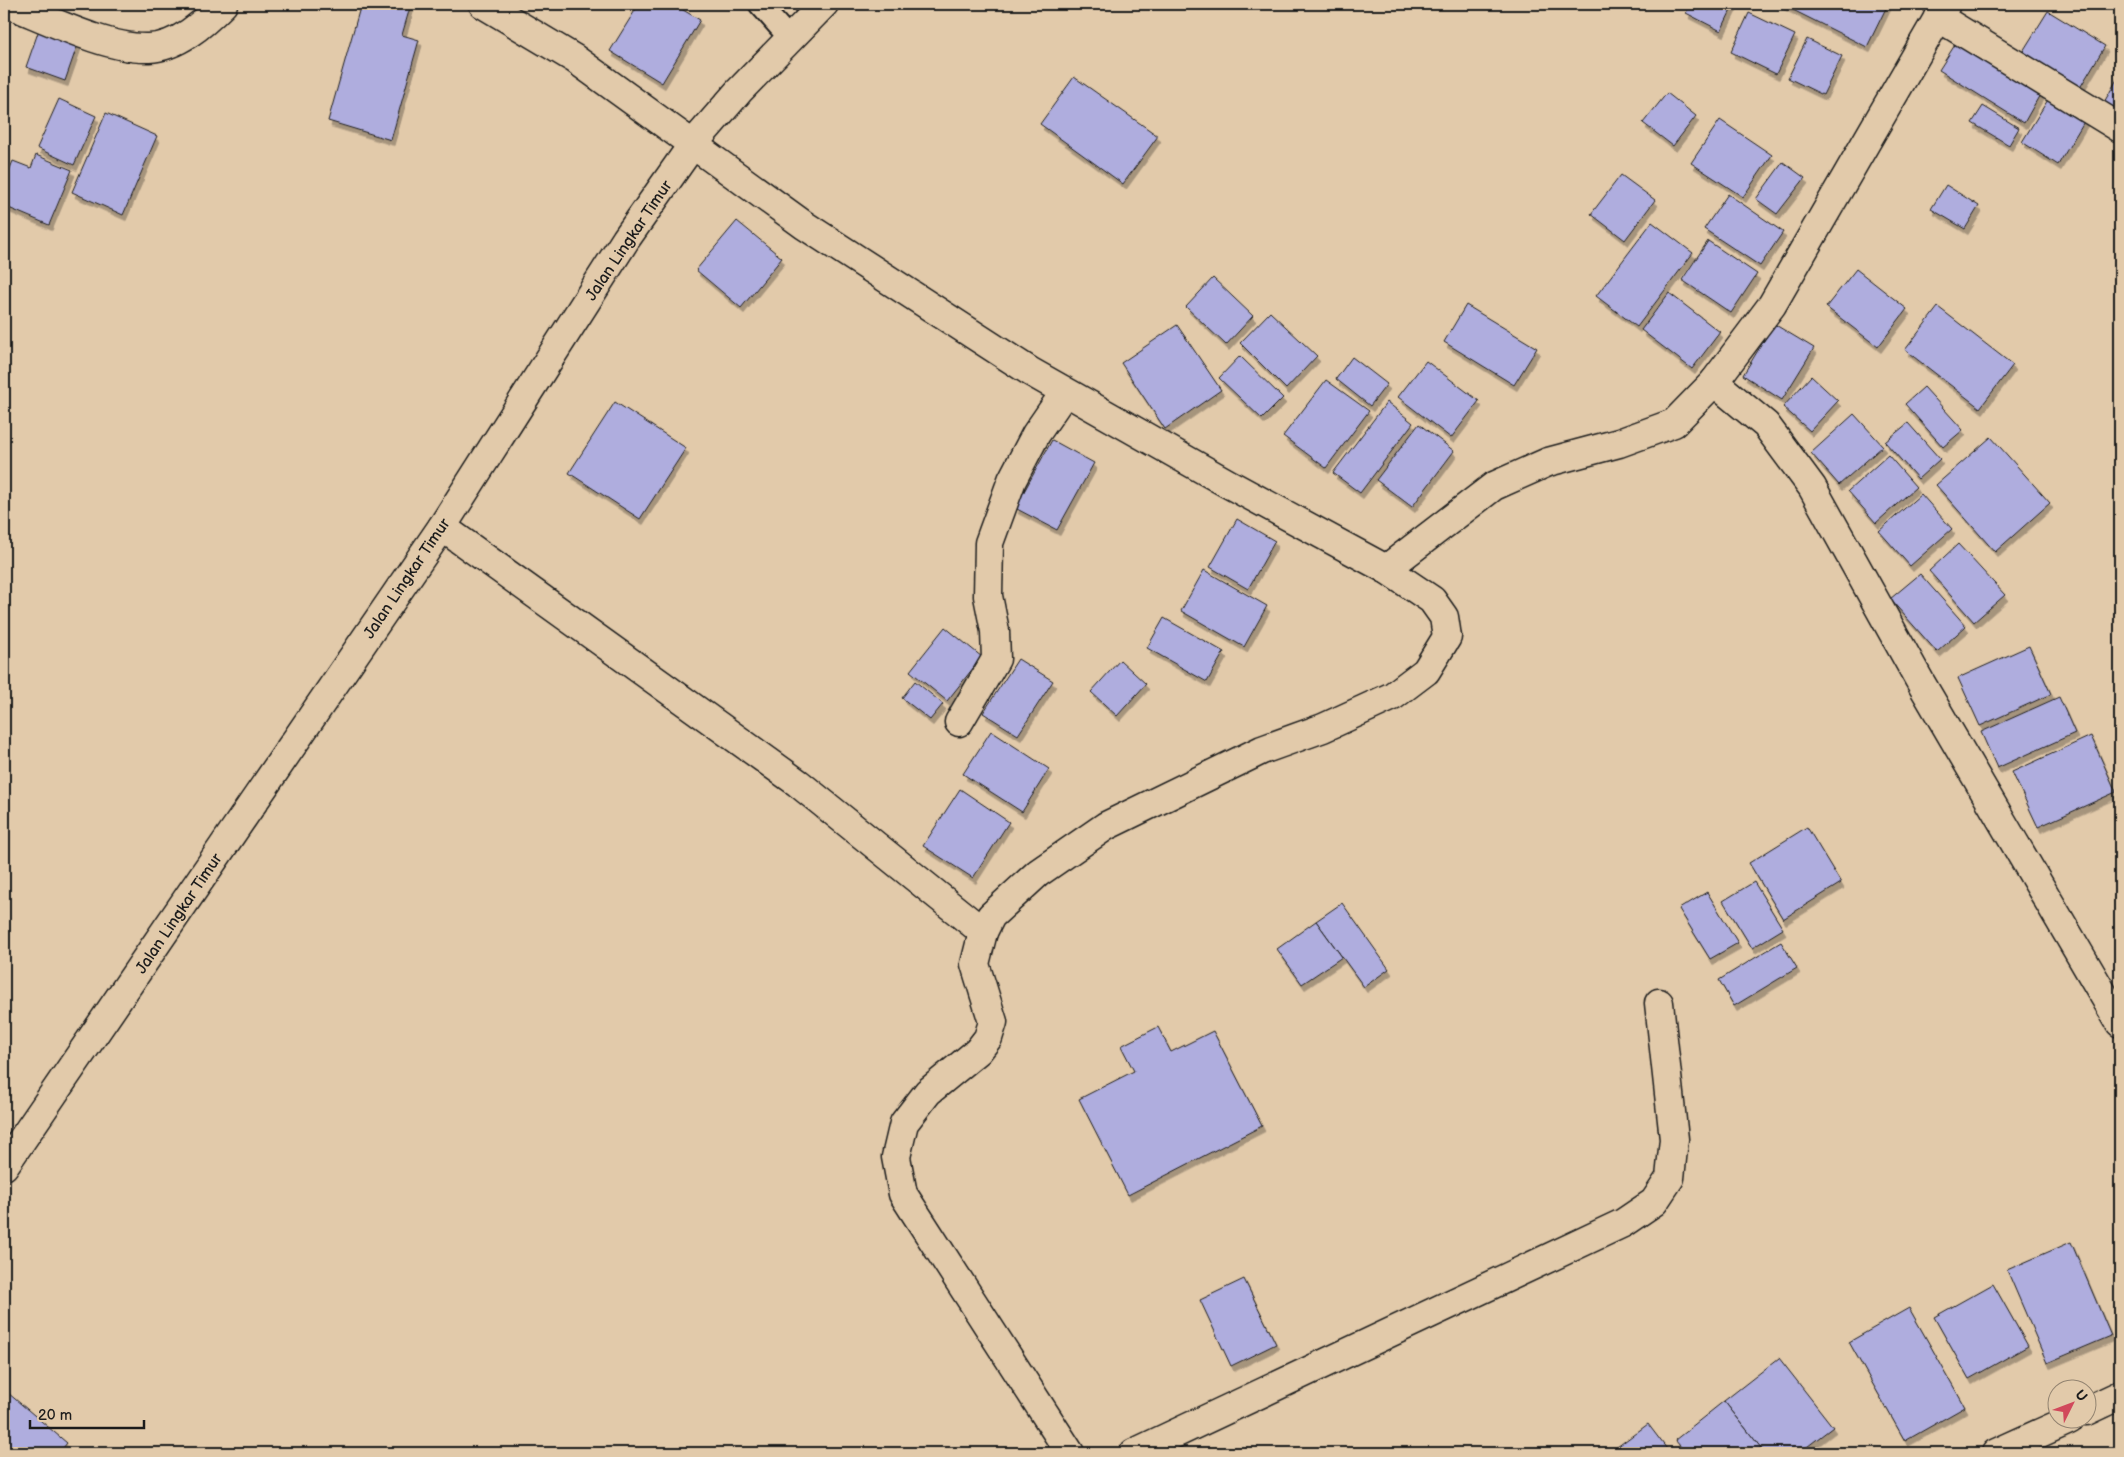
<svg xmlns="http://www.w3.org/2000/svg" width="2124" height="1457" font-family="'Balsamiq Sans',sans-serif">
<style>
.building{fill:#afadde;stroke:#1c1c1c;filter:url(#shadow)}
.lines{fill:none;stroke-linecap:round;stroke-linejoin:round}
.lane-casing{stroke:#1c1c1c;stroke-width:24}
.street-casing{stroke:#1c1c1c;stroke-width:31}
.highway-casing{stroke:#1c1c1c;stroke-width:31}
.lane{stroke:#e2caaa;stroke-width:20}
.street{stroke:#e2caaa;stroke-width:28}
.highway{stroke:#e2caaa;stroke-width:28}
.labels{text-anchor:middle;stroke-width:4;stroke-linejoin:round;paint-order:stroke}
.street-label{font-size:16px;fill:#1c1c1c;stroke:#e2caaa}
</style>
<defs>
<filter id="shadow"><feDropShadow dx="3" dy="5.5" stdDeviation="0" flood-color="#0004"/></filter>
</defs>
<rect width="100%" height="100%" fill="#e2caaa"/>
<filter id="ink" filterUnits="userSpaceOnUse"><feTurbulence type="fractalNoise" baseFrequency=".02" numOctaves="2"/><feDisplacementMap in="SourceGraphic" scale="10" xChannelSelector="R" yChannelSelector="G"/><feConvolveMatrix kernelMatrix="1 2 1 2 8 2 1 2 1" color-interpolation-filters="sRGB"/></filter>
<g filter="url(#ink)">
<!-- building -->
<g class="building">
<path d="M361 4H411L402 35 419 40 391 140 328 121Z"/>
<path d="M639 4H673L700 20 662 83 610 51Z"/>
<path d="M1690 4H1734L1721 31 1686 13Z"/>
<path d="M1781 4H1888L1867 47Z"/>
<path d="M2048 11 2105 46 2078 91 2020 56Z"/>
<path d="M1749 13 1795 35 1776 74 1731 52Z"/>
<path d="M42 21 81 35 65 81 26 67Z"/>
<path d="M1807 39 1842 56 1823 95 1788 78Z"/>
<path d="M1958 40 2042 91 2024 123 1939 70Z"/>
<path d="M2120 74V115L2103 104Z"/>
<path d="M1074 77 1158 136 1123 184 1040 124Z"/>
<path d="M1667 93 1696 116 1673 146 1643 123Z"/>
<path d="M2049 98 2085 120 2058 165 2022 142Z"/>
<path d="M59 99 96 116 74 165 37 148Z"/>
<path d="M1983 106 2019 128 2009 145 1972 123Z"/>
<path d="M106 113 157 136 123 215 72 192Z"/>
<path d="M1720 120 1772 155 1743 197 1691 163Z"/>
<path d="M36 155 72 170 49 225 4 206V183L13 161 31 168Z"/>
<path d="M1783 162 1805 178 1777 214 1756 199Z"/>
<path d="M1621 175 1655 200 1625 240 1591 214Z"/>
<path d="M1946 185 1979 206 1965 229 1931 209Z"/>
<path d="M1728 194 1783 232 1760 266 1704 229Z"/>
<path d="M737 221 782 258 741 308 696 270Z"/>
<path d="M1652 222 1693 253 1637 327 1596 296Z"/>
<path d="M1708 241 1757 274 1731 313 1682 280Z"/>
<path d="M1856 269 1907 309 1878 347 1826 307Z"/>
<path d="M1213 278 1253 316 1226 345 1186 307Z"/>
<path d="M1669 293 1720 332 1692 369 1641 330Z"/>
<path d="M1466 305 1537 348 1514 385 1444 342Z"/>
<path d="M1938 307 2013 365 1980 408 1905 350Z"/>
<path d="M1270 312 1317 356 1286 389 1240 343Z"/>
<path d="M1774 324 1814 348 1782 400 1743 375Z"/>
<path d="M1177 325 1221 390 1165 429 1121 363Z"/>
<path d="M1240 356 1283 398 1262 419 1219 378Z"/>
<path d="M1352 357 1387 384 1370 406 1336 379Z"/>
<path d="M1426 361 1479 401 1451 438 1398 397Z"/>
<path d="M1811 376 1838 401 1810 431 1783 407Z"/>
<path d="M1326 380 1369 411 1326 468 1283 436Z"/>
<path d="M1924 387 1963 430 1943 447 1905 404Z"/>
<path d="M615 402 686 448 640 519 569 473Z"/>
<path d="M1387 402 1413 423 1360 493 1333 473Z"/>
<path d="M1854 414 1883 446 1839 485 1811 453Z"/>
<path d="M1908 423 1940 459 1918 479 1885 442Z"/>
<path d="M1419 424 1454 451 1412 507 1376 480Z"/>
<path d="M1991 437 2050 503 1995 552 1936 485Z"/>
<path d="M1052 440 1094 463 1057 530 1015 508Z"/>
<path d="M1888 455 1916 487 1876 523 1848 491Z"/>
<path d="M1921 494 1952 529 1910 566 1879 531Z"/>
<path d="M1237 519 1275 541 1248 589 1210 567Z"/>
<path d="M1958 544 2005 595 1974 622 1929 571Z"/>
<path d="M1204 570 1267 606 1244 647 1181 611Z"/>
<path d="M1920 574 1966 626 1937 652 1890 599Z"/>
<path d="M1164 618 1224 652 1207 682 1147 648Z"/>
<path d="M945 627 982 657 947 701 910 671Z"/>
<path d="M2029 646 2051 694 1980 726 1958 678Z"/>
<path d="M1018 659 1053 681 1018 735 983 713Z"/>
<path d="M1120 660 1146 684 1117 716 1091 692Z"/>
<path d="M915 681 943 704 930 720 902 698Z"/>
<path d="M2059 697 2075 733 1997 768 1981 732Z"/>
<path d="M991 731 1049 769 1022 812 963 774Z"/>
<path d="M2091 736 2116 792 2038 827 2012 772Z"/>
<path d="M960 789 1009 822 973 878 923 846Z"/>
<path d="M1807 827 1841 883 1783 919 1749 863Z"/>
<path d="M1754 882 1783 929 1752 948 1723 901Z"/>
<path d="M1707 892 1738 943 1710 959 1679 909Z"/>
<path d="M1342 903 1389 969 1364 987 1316 921Z"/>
<path d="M1316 921 1342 957 1302 984 1277 949Z"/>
<path d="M1781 942 1797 968 1734 1006 1719 980Z"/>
<path d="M1158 1027 1171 1052 1213 1031 1262 1126 1128 1195 1079 1099 1134 1071 1121 1046Z"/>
<path d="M2071 1242 2111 1336 2047 1363 2007 1270Z"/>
<path d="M1244 1279 1276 1344 1231 1366 1200 1300Z"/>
<path d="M1993 1284 2028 1346 1969 1379 1934 1317Z"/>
<path d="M1909 1308 1965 1407 1905 1441 1849 1342Z"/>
<path d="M1779 1358 1833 1427 1799 1453H1765L1724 1401Z"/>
<path d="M8 1393 67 1443 59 1453H4V1399Z"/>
<path d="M1724 1401 1765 1453H1686L1675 1440Z"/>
<path d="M1648 1424 1670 1453H1609Z"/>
</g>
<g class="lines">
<!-- lane casing -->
<g class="lane-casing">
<path id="lane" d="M759 4 790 39"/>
</g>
<!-- street casing -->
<g class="street-casing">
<g id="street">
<path d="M9 4C47 19 109 50 149 48 178 47 204 23 223 4"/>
<path d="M483 4 575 59 804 225 1031 372 1227 483 1386 569 1432 600 1444 617 1447 637 1426 671 1393 696 1323 728 1262 750 1106 826 1038 873 991 916 983 932 975 964 993 1022 988 1038 978 1051 928 1092 904 1123 896 1157 903 1194 1070 1453"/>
<path d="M1938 17 2120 128"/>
<path d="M1714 382 1766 425 1812 487 1921 683 2120 1023"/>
<path d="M442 527 798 783 983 932"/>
<path d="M1386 569 1494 486 1548 462 1619 443 1674 423 1714 382 1772 305 1946 4"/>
<path d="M959 722 996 659 995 631 988 596 989 543 1012 480 1036 434 1065 392"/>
<path d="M2086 1411 2120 1395"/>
<path d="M1134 1453 1623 1223 1654 1202 1670 1178 1674 1139 1659 1003"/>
<path d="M1996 1453 2069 1420"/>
</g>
</g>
<!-- highway casing -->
<g class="highway-casing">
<path id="highway" d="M4 1166 442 527 626 239 693 144 739 91 824 4"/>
</g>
<!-- lane -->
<use href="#lane" class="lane"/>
<!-- street -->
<use href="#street" class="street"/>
<!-- highway -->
<use href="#highway" class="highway"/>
</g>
</g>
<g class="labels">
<!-- street labels -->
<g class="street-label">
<text transform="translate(628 240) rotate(-56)" y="6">Jalan Lingkar Timur</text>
<text transform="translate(406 578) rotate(-56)" y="6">Jalan Lingkar Timur</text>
<text transform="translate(178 913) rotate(-56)" y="6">Jalan Lingkar Timur</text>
</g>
</g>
<!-- margin -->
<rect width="2124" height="1457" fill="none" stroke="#e2caaa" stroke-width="20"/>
<rect x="10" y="10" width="2104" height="1437" fill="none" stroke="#1c1c1c" stroke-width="2" filter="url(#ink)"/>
<!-- north arrow -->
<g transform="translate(2072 1404) rotate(48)"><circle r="24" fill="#e2caaa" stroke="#938471"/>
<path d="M0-4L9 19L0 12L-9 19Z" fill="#d1495b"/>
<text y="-8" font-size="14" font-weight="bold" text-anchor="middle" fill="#1c1c1c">U</text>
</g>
<!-- scale -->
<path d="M30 1420v8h114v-8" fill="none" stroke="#1c1c1c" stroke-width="2.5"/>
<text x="38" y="1420" font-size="15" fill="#1c1c1c" stroke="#e2caaa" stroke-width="4" paint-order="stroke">20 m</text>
</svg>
